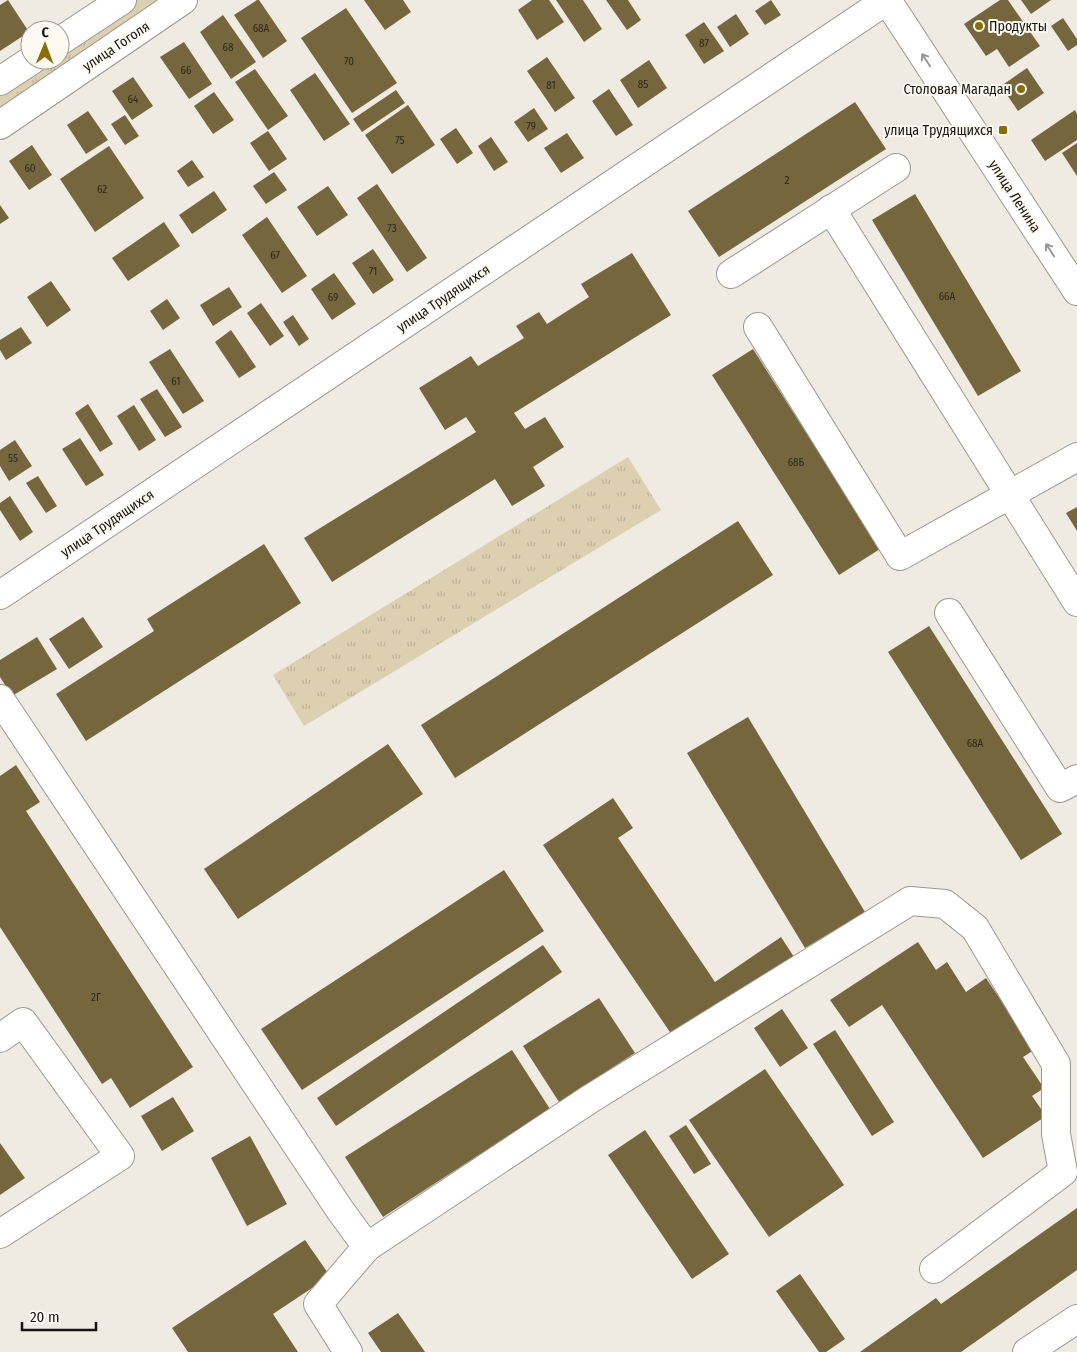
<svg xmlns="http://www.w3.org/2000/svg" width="1077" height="1352" font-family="'Fira Sans Condensed',sans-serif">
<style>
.park{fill:url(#park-tufts)}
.building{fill:#76663e}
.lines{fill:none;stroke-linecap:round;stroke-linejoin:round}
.minor-casing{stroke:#9b9890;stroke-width:30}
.minor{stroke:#fff;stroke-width:28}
.oneway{stroke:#979694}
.poi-dot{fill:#8b6c0d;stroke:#fcf9f0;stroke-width:2}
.labels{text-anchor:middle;stroke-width:4;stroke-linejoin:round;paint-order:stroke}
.number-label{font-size:11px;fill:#2f291d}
.poi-label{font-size:14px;fill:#171512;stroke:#fcf9f0;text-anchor:end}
.street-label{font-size:14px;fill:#171512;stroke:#fcf9f0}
</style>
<defs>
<pattern id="park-tufts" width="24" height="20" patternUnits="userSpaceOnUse" patternTransform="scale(1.25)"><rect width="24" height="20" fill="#ddd0b1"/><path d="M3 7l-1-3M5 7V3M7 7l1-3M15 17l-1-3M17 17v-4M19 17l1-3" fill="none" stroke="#bdb297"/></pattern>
</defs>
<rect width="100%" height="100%" fill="#efebe3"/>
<!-- park -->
<g class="park">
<path d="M135 0H171L0 116V91L46 60H60V51Z"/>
<path d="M628 457 661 510 304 726 273 675Z"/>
</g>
<!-- building -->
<g class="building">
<path d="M8 0 29 32 0 51V5Z"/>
<path d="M257 0H259L287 41 263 58 234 15Z"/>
<path d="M364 0H403L411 12 385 30Z"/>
<path d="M532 0H549L564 22 537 40 518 10Z"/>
<path d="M556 0H583L602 29 584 42Z"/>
<path d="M606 0H628L641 20 627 30Z"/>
<path d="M771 0 781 15 765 25 755 11Z"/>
<path d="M1000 0H1008L1040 46 1009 67 997 49 986 56 964 24Z"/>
<path d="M1021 0H1051L1031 14Z"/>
<path d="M346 8 397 83 352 113 301 38Z"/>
<path d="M736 14 749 34 730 47 717 27Z"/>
<path d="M223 15 256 62 231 79 200 32Z"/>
<path d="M1063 18 1077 39V45L1068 51 1051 26Z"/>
<path d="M704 22 724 51 704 64 685 35Z"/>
<path d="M184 42 212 84 189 99 160 57Z"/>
<path d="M547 57 575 98 555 112 527 71Z"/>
<path d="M649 60 667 88 638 108 620 80Z"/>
<path d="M1027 68 1044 93 1018 111 1001 86Z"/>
<path d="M255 69 288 116 268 130 235 82Z"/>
<path d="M315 73 350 124 324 141 290 90Z"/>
<path d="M133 77 153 106 132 120 112 91Z"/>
<path d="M609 89 633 125 616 136 592 101Z"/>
<path d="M396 90 405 103 362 132 353 119Z"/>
<path d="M214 92 234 120 213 134 194 106Z"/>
<path d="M855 102 886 149 719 257 688 211Z"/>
<path d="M408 105 435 145 392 174 365 135Z"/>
<path d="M534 108 548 129 528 142 514 122Z"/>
<path d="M1075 110 1077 114V140L1045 161 1031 140Z"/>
<path d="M88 111 108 140 86 154 67 125Z"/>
<path d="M125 115 139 136 125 145 111 124Z"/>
<path d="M456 128 473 153 457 164 440 139Z"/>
<path d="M268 131 287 159 269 171 250 143Z"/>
<path d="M567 133 584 158 561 173 544 148Z"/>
<path d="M491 137 508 162 494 171 478 146Z"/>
<path d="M1077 143V176L1062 153Z"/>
<path d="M32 145 52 175 29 190 9 161Z"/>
<path d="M109 146 144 198 95 232 60 179Z"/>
<path d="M192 160 204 177 188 187 177 171Z"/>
<path d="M274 172 287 190 266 204 253 186Z"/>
<path d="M377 184 427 258 407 272 357 198Z"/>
<path d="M328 186 348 215 317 236 297 207Z"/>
<path d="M214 191 227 210 192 234 179 215Z"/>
<path d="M915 194 1021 371 978 396 872 220Z"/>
<path d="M0 205 9 218 0 224Z"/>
<path d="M267 217 307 276 282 293 242 235Z"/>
<path d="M164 222 180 246 128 281 112 258Z"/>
<path d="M373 249 394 280 373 294 352 263Z"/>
<path d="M632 253 671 315 514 413 525 429 545 417 564 447 533 467 545 486 512 506 495 479 332 582 304 538 476 432 466 417 445 430 419 388 471 356 478 366 524 338 516 326 539 312 547 324 589 297 581 284Z"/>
<path d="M334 273 356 304 332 320 311 289Z"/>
<path d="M51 281 71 310 47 327 27 297Z"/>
<path d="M229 287 242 307 213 326 200 305Z"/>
<path d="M167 299 180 318 163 330 150 311Z"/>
<path d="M261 303 284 336 270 346 247 313Z"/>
<path d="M293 315 309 339 299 346 283 322Z"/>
<path d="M21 327 32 343 6 360 0 350V340Z"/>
<path d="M231 330 256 367 239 378 215 342Z"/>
<path d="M170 349 204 401 183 414 149 362Z"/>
<path d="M753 349 880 549 839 575 712 375Z"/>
<path d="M157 389 182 427 165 437 140 399Z"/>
<path d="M88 404 113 444 100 452 75 413Z"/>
<path d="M134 405 156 440 139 451 117 416Z"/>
<path d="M80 438 104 475 86 486 62 449Z"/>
<path d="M15 440 32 466 9 481 0 466V450Z"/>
<path d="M38 476 57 506 46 513 26 483Z"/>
<path d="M10 496 33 532 20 541 0 510V503Z"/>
<path d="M1077 507V531L1066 513Z"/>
<path d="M738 521 773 575 455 778 421 725Z"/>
<path d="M264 544 301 603 86 741 56 694 154 631 147 619Z"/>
<path d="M83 617 103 647 69 669 49 639Z"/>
<path d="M929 626 1062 834 1021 860 888 652Z"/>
<path d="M37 637 57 669 12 696 0 677V660Z"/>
<path d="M748 717 865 912 805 948 687 753Z"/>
<path d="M388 744 423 794 238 919 204 869Z"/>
<path d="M16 765 40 802 26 811 193 1067 130 1108 111 1078 102 1084 0 927V776Z"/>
<path d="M613 798 633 828 618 838 715 982 781 937 796 960 676 1041 543 845Z"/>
<path d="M504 870 544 931 302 1090 261 1029Z"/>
<path d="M918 942 936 970 947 962 966 992 986 978 1034 1050 1023 1057 1044 1088 1032 1096 1046 1116 983 1158 882 1005 849 1027 830 1000Z"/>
<path d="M543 945 562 972 336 1126 317 1098Z"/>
<path d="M599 998 635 1053 559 1102 523 1046Z"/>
<path d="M782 1009 808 1048 780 1067 754 1028Z"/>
<path d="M835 1030 894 1122 872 1136 813 1044Z"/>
<path d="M512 1050 550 1109 383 1217 345 1157Z"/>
<path d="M765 1069 844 1185 769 1237 689 1120Z"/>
<path d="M173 1097 194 1131 162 1151 141 1116Z"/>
<path d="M686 1125 711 1164 694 1174 669 1136Z"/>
<path d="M645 1130 729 1254 692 1279 608 1155Z"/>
<path d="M250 1136 287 1204 247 1226 211 1158Z"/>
<path d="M0 1143 25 1178 0 1195Z"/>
<path d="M1077 1208V1270L961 1352H860L936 1298 941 1304Z"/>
<path d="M305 1240 330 1276 273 1314 298 1352H188L172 1328Z"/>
<path d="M800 1274 845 1339 826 1352H819L776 1291Z"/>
<path d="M398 1313 425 1352H381L368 1333Z"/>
</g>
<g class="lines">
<!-- minor casing -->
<g class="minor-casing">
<g id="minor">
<path d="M887 0 1077 291"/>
<path d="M60 41 122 0"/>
<path d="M0 81 32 60"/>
<path d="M0 125 183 0"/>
<path d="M831 209 1077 602"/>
<path d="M731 274 896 168"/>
<path d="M758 327 900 556 1077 457"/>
<path d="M0 595 887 0"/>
<path d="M949 613 1060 788 1077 779"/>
<path d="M0 699 340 1210 367 1247 318 1304 348 1352"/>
<path d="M0 1038 23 1022 120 1156 0 1234"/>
<path d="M367 1247 590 1099 910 901 945 904 975 928 1056 1064V1134L1063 1172 934 1269"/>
<path d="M1027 1352 1077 1319"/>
</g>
</g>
<!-- minor -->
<use href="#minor" class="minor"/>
</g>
<!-- one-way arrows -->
<defs><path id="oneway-shaft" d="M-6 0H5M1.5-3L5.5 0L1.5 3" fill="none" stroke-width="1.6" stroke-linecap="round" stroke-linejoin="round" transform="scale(1.25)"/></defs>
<g class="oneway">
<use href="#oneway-shaft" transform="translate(926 60) rotate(-123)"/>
<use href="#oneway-shaft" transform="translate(1050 250) rotate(-123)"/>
</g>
<!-- markers -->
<g class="poi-dot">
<circle cx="979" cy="26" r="5"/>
<circle cx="1021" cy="89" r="5"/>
<rect x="998" y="125" width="10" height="10" rx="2.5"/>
</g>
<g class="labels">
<!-- number labels -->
<g class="number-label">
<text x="261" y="32">68А</text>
<text x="704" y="47">87</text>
<text x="228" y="51">68</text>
<text x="349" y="65">70</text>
<text x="186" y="74">66</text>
<text x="643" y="88">85</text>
<text x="551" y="89">81</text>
<text x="133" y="103">64</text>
<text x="531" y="130">79</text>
<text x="400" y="144">75</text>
<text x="30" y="172">60</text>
<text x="787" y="184">2</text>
<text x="102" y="193">62</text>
<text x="392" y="232">73</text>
<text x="275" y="259">67</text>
<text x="373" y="275">71</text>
<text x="947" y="300">66А</text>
<text x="333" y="301">69</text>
<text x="176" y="385">61</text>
<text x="13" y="462">55</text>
<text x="796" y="466">68Б</text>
<text x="975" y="747">68А</text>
<text x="96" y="1001">2Г</text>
</g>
<!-- poi labels -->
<g class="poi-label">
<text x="989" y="31" text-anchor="start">Продукты</text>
<text x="1011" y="94">Столовая Магадан</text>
<text x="993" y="135">улица Трудящихся</text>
</g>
<!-- street labels -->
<g class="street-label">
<text transform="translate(116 46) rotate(-34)" y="5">улица Гоголя</text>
<text transform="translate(1015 196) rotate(57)" y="5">улица Ленина</text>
<text transform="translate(443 298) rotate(-34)" y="5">улица Трудящихся</text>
<text transform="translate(107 523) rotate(-34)" y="5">улица Трудящихся</text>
</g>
</g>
<!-- north arrow -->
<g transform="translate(45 45) rotate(1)"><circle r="24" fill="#fcf9f0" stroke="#a09e97"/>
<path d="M0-4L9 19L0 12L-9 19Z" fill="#8b6c0d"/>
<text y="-8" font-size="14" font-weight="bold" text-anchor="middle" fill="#171512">С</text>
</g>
<!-- scale -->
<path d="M22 1322v8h74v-8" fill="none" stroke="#171512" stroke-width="2.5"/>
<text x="30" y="1322" font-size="15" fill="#171512" stroke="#fcf9f0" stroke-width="4" paint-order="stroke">20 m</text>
</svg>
